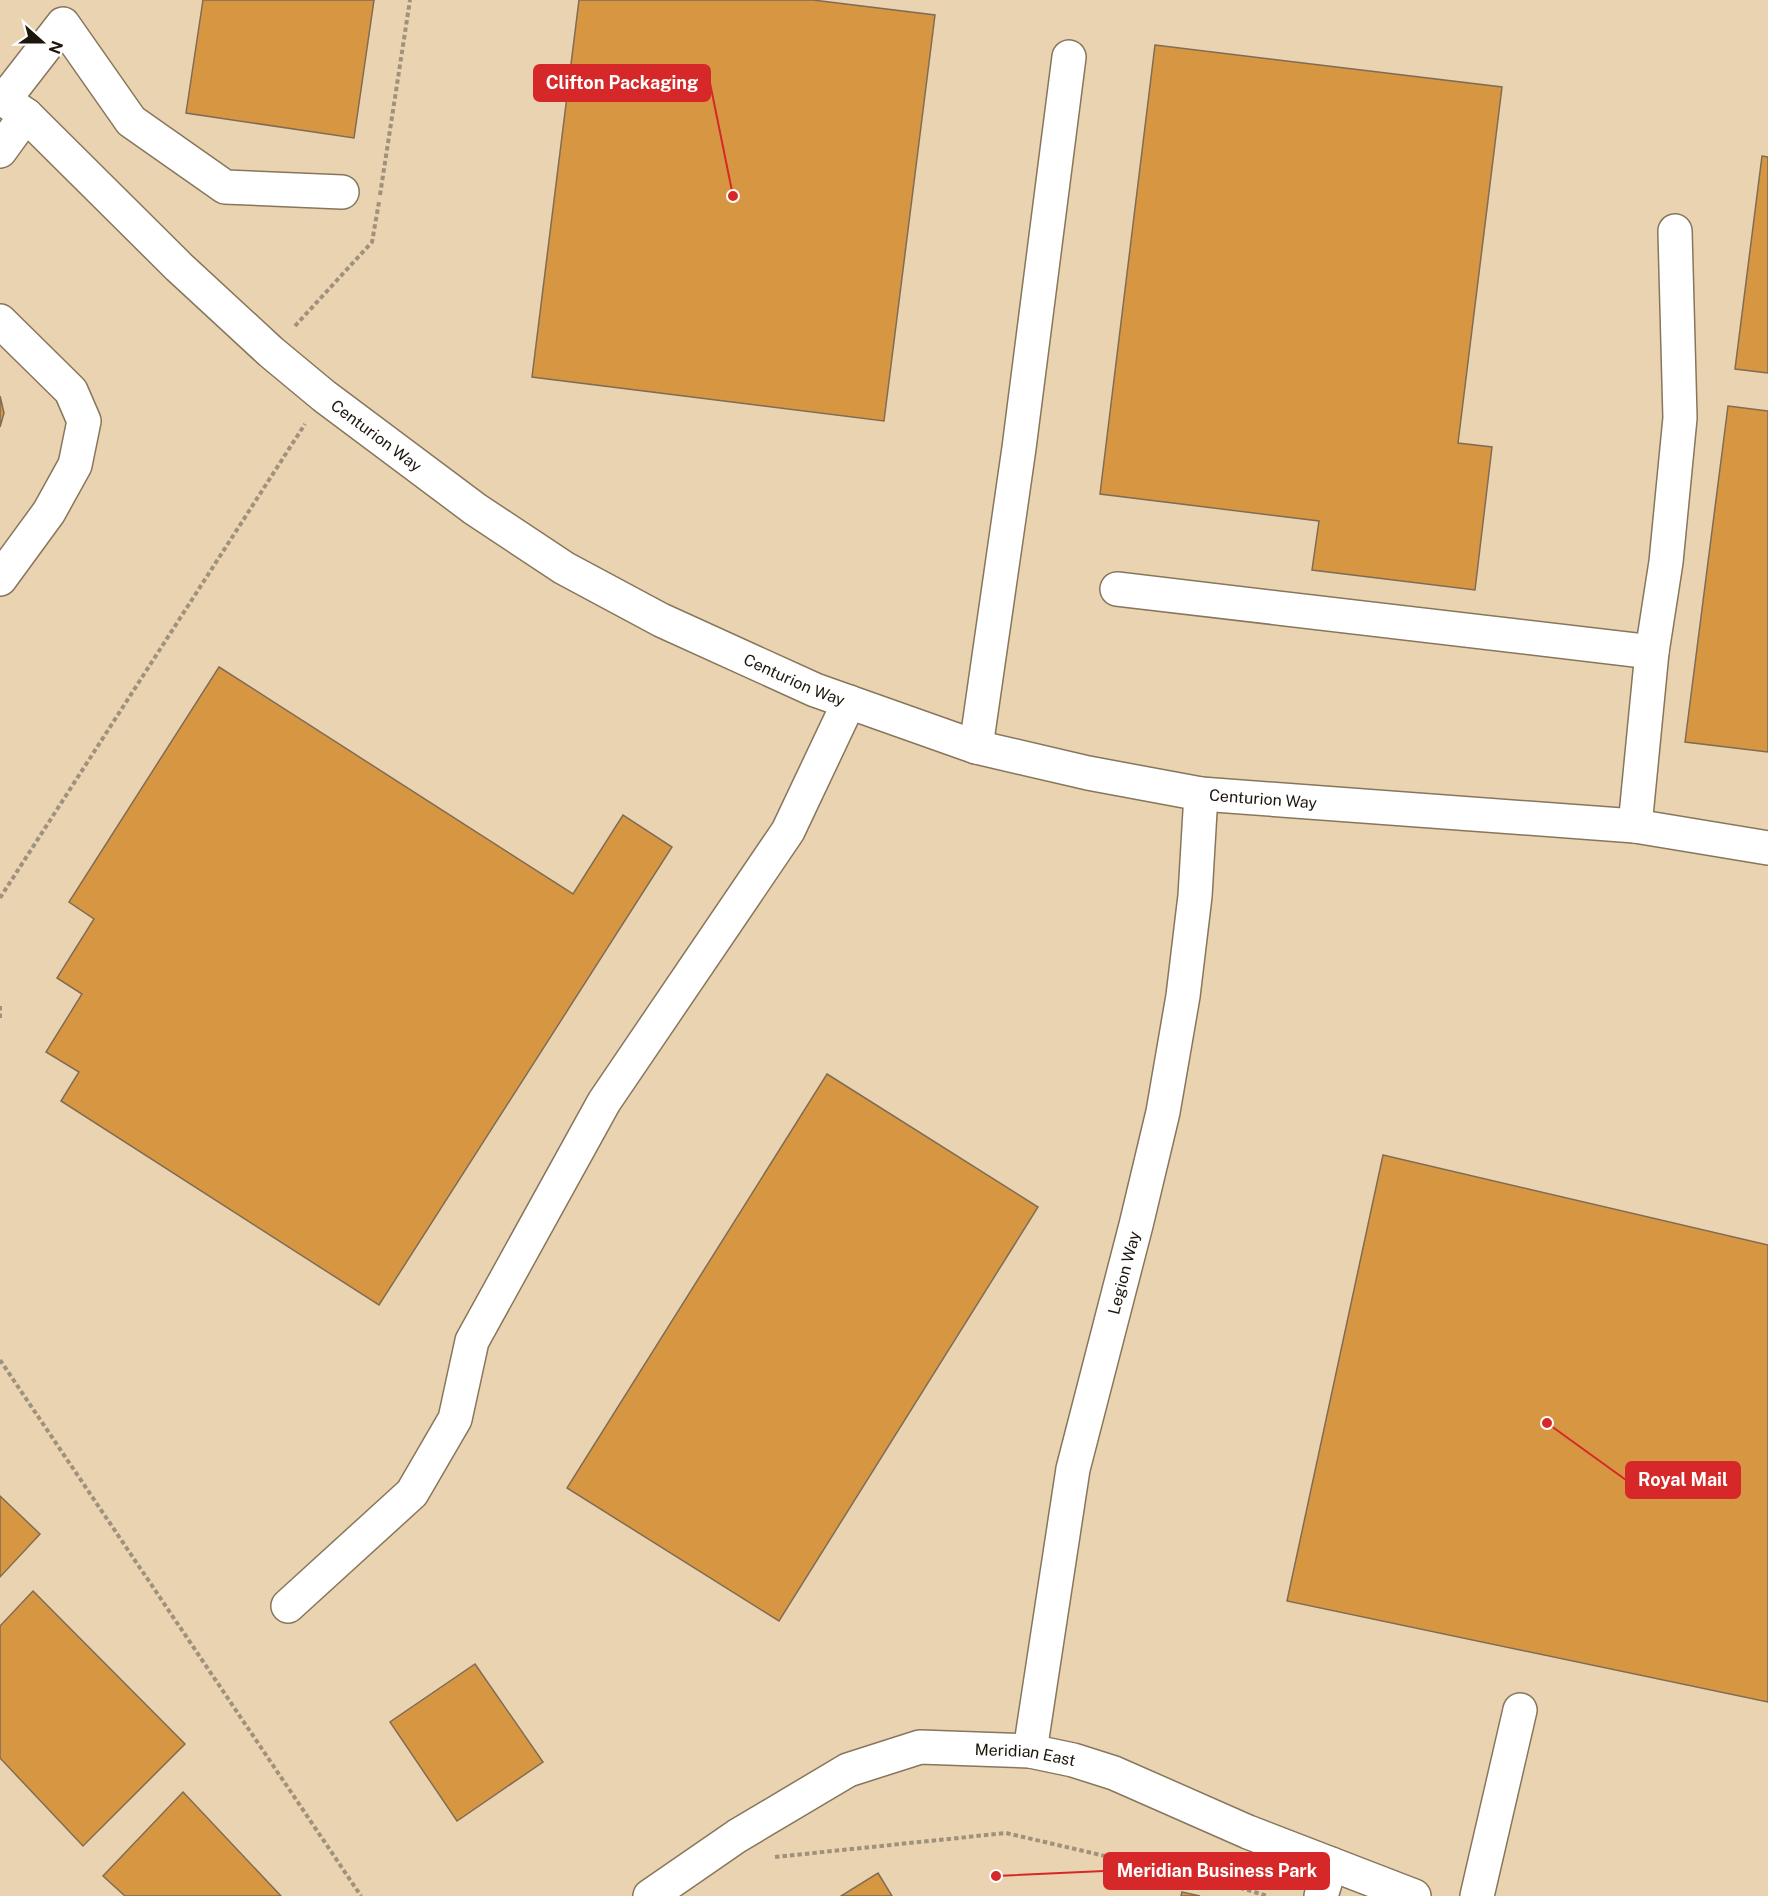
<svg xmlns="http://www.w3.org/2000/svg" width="1768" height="1896" font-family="'Public Sans',sans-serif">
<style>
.built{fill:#ead3b0}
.building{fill:#d79742;stroke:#806c54;stroke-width:1.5}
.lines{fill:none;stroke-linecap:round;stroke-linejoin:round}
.minor-casing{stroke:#87765c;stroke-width:36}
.path{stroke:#9f927d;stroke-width:4;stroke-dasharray:4.5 3;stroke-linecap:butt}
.minor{stroke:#fff;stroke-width:33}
.labels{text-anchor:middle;stroke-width:6;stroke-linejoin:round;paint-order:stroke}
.street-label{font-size:16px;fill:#1c160c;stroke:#fff}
.leader{fill:none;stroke:#d62828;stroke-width:2}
.callout-dot{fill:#d62828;stroke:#fff;stroke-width:2}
.callout{fill:#d62828;stroke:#d62828;stroke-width:2}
.callout-label{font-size:18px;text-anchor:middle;font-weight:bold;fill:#fff}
</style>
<rect width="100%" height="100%" fill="#f3e0c4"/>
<!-- built -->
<rect class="built" x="0" y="0" width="1768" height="1896"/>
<!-- building -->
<g class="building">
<path d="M203 0H374L354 138 186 113Z"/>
<path d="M579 0H813L935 15 884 421 532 377Z"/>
<path d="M1155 45 1502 87 1458 443 1492 447 1475 590 1312 570 1319 521 1100 494Z"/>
<path d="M1762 156 1768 157V373L1735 369Z"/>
<path d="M0 396 4 413 0 427Z"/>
<path d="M1728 406 1768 411V752L1685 742Z"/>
<path d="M219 667 573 894 623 815 672 847 379 1305 61 1101 79 1072 46 1052 82 994 57 978 94 919 69 902Z"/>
<path d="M827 1074 1038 1207 779 1621 567 1488Z"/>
<path d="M1383 1155 1768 1245V1702L1287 1601Z"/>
<path d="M0 1496 40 1534 0 1577Z"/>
<path d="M33 1591 185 1744 83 1846 0 1758V1626Z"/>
<path d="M475 1664 543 1762 457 1821 390 1722Z"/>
<path d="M183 1792 281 1896H125L103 1876Z"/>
<path d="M878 1873 892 1896H841Z"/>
<path d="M1182 1892 1200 1896H1181Z"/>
</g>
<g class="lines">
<!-- minor casing -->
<g class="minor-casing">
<g id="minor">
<path id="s1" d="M0 97 26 115 179 267 271 352 324 396 475 509 564 568 661 620 815 690 976 747 1088 773 1201 794 1635 826 1768 848"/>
<path d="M4 100 63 24 131 121 225 187 342 192"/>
<path d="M0 151 26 115"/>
<path d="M0 321 71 391 84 421 75 465 49 512 0 579"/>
<path d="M1117 589 1652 652"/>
<path d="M976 747 1019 448 1069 57"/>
<path d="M1635 826 1652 652 1666 562 1680 418 1675 231"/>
<path d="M288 1606 412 1493 455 1419 472 1341 604 1102 788 831 849 702"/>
<path id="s2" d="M1030 1751 1073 1469 1136 1225 1163 1112 1183 996 1195 896 1201 794"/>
<path id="s3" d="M650 1896 737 1836 848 1770 920 1747 1030 1751 1073 1760 1114 1773 1248 1832 1414 1896"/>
<path d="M1321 1896 1331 1864"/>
<path d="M1477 1896 1520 1710"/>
</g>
</g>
<!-- path -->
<g class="path">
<path d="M380 195 410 0"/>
<path d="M295 326 372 242 379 202"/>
<path d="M0 898 305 424"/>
<path d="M0 1006V1018"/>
<path d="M0 1360 361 1896"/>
<path d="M775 1857 1006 1833 1230 1885 1268 1896"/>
<path d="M1230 1885 1236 1866"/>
</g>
<!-- minor -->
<use href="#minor" class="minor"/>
</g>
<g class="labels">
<!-- street labels -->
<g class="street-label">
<text dy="6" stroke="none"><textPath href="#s1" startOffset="507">Centurion Way</textPath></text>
<text dy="6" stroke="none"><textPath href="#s1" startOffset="993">Centurion Way</textPath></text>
<text dy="6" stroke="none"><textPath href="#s1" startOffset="1479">Centurion Way</textPath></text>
<text dy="6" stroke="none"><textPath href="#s2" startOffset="488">Legion Way</textPath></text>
<text dy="6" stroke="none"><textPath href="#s3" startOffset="416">Meridian East</textPath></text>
</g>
</g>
<!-- callouts -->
<path class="leader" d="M733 196L710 83M1547 1423L1626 1480M996 1876L1104 1871"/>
<g class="callout-dot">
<circle cx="733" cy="196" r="6"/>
<circle cx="1547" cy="1423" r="6"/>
<circle cx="996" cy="1876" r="6"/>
</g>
<g class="callout">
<rect x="534" y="65" width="176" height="36" rx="6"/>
<rect x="1626" y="1462" width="114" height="36" rx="6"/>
<rect x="1104" y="1853" width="225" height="36" rx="6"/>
</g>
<g class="callout-label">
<text x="622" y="89">Clifton Packaging</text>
<text x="1683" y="1486">Royal Mail</text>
<text x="1217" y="1877">Meridian Business Park</text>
</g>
<!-- north arrow -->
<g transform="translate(42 42) rotate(111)" stroke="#ffffff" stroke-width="4.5" paint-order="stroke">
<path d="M0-4.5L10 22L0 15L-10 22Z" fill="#1c160c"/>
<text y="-9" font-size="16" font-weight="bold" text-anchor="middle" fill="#1c160c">N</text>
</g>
</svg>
